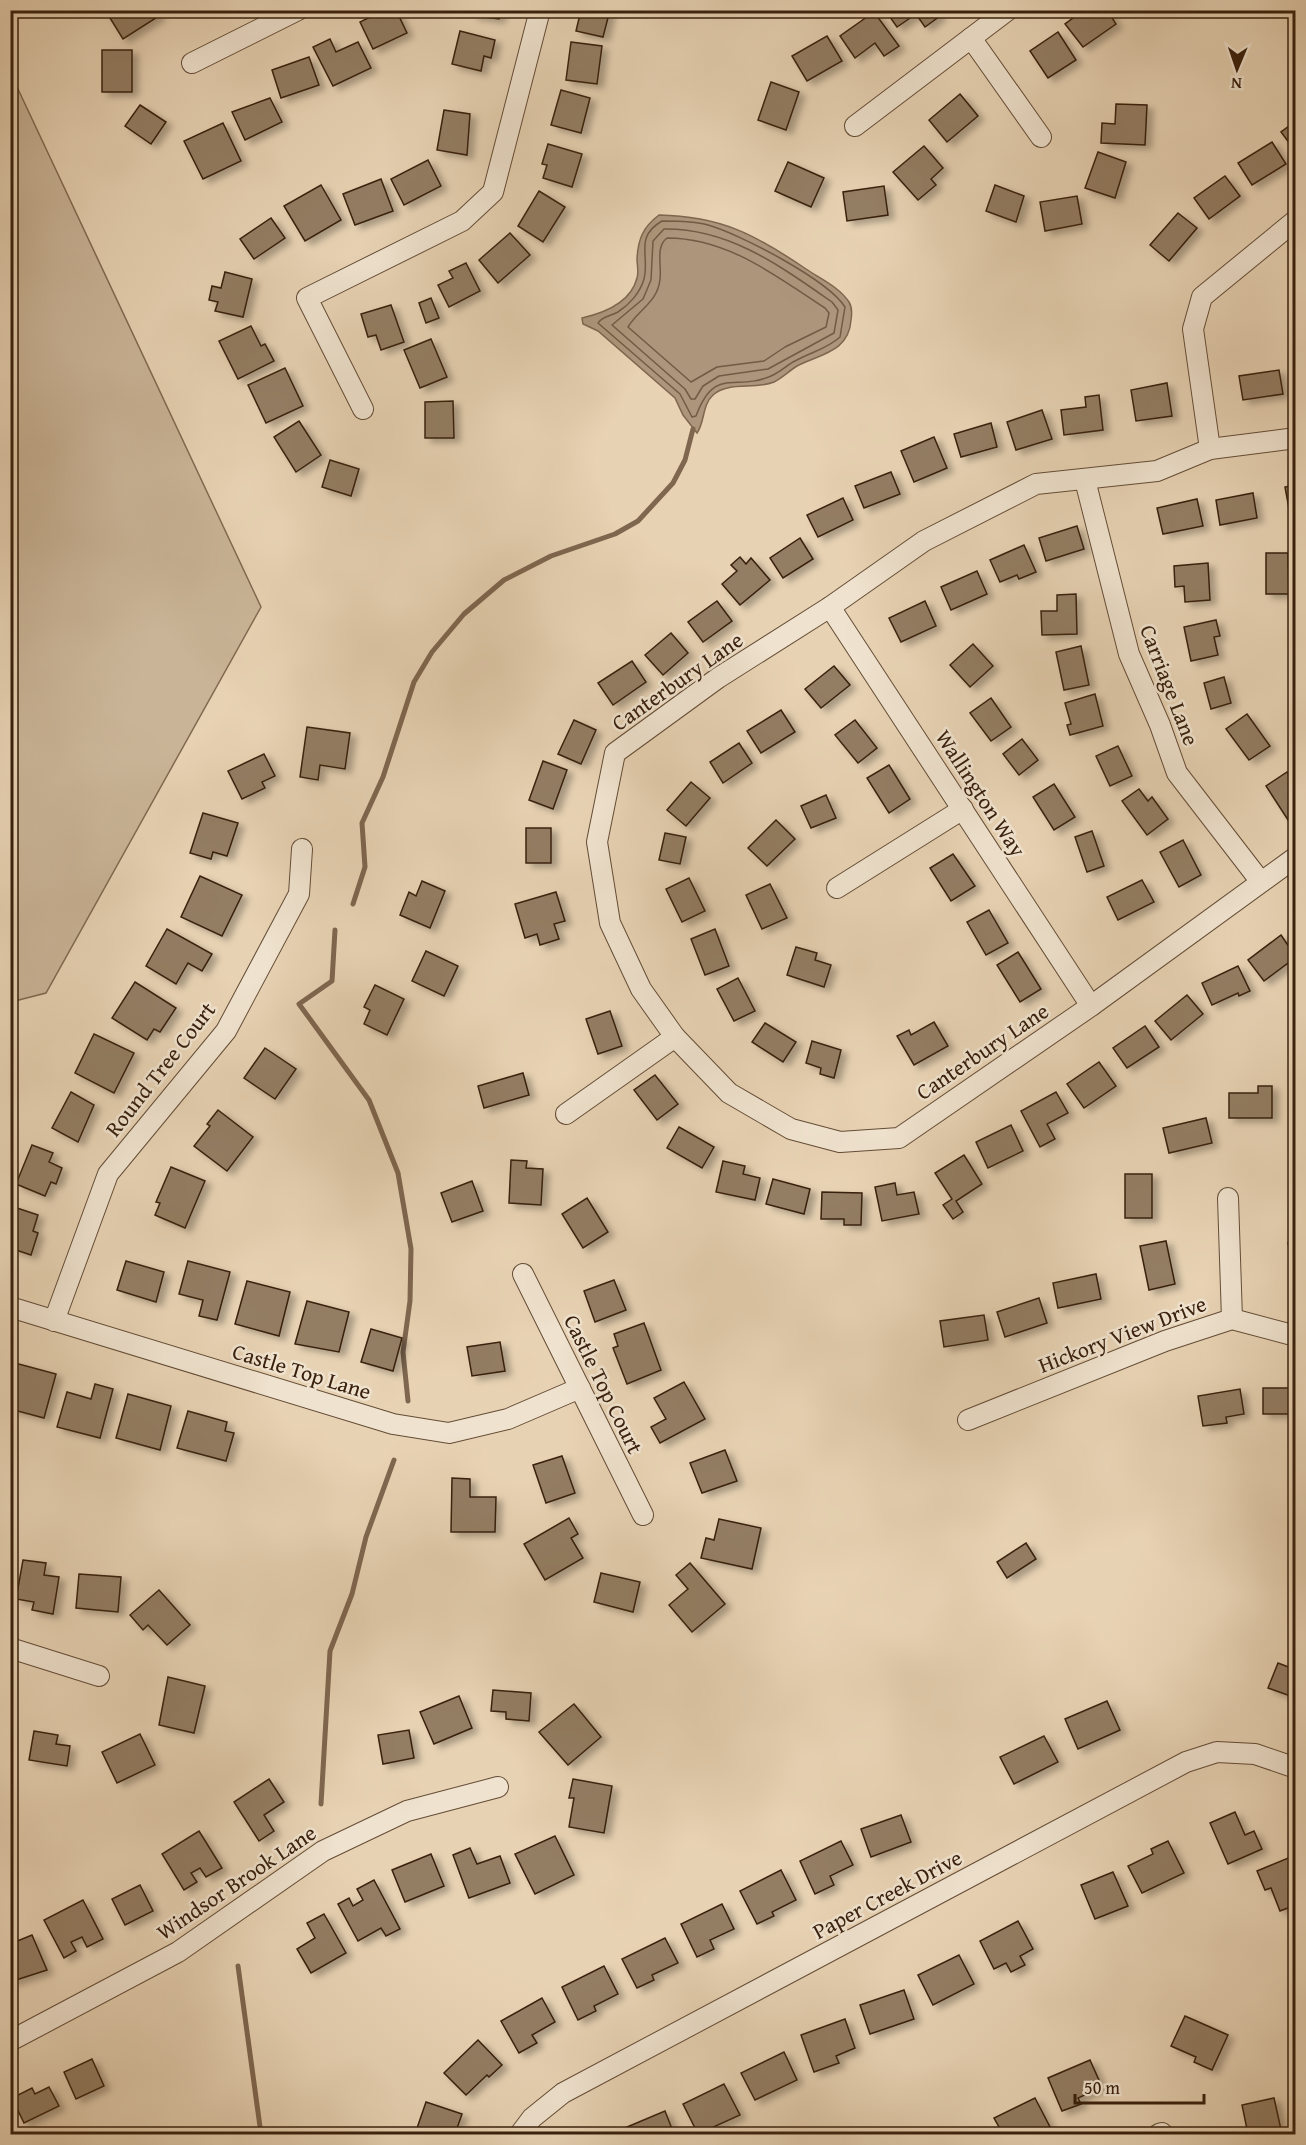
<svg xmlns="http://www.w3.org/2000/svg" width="1306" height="2145" font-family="'Gentium Book Plus',serif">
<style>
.green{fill:#c9b497;stroke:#816a52;stroke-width:1.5}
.water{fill:#ac957b;stroke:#7e664f;stroke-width:1.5}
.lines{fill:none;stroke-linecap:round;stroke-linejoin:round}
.shore{stroke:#725a44;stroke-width:1.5}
.stream{stroke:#7e664f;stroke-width:5}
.building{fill:#937d63;stroke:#39200d;stroke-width:1.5;filter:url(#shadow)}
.minor-casing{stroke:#644c36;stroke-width:22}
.minor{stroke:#efe2ce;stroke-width:20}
.labels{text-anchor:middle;stroke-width:5;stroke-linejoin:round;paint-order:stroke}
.street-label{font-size:22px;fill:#39200d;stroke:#efe2ce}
</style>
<defs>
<filter id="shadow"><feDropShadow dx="6" dy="4" stdDeviation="3" flood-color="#0004"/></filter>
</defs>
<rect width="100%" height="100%" fill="#e7d2b3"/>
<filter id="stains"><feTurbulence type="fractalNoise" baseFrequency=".00333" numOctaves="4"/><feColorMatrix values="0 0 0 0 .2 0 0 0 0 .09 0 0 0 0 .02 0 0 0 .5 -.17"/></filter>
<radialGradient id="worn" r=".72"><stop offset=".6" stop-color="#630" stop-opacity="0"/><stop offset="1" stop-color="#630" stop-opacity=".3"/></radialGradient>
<!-- green -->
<path class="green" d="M10 72 261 607 46 993 11 1002Z"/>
<!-- water -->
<path class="water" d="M659 215C721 216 756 235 806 269 821 279 839 287 849 302 852 307 852 314 851 320 849 352 820 354 797 366 789 371 782 378 774 382 755 390 728 381 713 395 702 405 705 422 697 433L683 415 675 398 598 331 583 324 582 318C604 313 631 302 637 278 639 272 637 265 637 259 638 239 643 227 659 215Z"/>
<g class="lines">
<!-- shore -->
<g class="shore">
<path d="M662 221C677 221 694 221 708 225 740 234 828 280 845 307L840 337C827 349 811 352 795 361 787 365 780 372 771 376 735 392 715 365 696 416L692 417 680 394 598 323C602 316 611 316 618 312 629 305 640 293 644 279 650 256 634 237 662 221Z"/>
<path d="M664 229C729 228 780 266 832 302L838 310 834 333 768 369 719 376 703 386 695 399H691L685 389 612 325 643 299 651 280 653 241Z"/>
<path d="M667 238C728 238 776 276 825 308L829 313 826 327 785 347 764 361 717 367 691 382 628 327C638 310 658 302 660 279 662 266 655 247 667 238Z"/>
</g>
<!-- stream -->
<g class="stream">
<path d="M353 904 365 867 362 823 383 777 414 682 432 652 464 614 504 580 551 556 615 534 638 521 673 483 685 460 693 429"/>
<path d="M335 930 332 981 299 1004 369 1100 398 1173 411 1249 410 1301 403 1352 408 1401"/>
<path d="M321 1804 330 1651 352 1594 366 1537 394 1460"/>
<path d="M238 1966 261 2134"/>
</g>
</g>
<!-- building -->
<g class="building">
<path d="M105 10H156L159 16 123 39Z"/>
<path d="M384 10H396L407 33 373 49 360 22Z"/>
<path d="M473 10H501L499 19 472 15Z"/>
<path d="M581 10H610L603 37 576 31Z"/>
<path d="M885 10H936L940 16 925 27 916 14 897 27Z"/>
<path d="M1084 10H1107L1116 24 1083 47 1065 24Z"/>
<path d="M874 12 899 46 884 56 875 43 855 58 840 36Z"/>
<path d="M460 31 495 40 491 58 484 56 481 71 452 64Z"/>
<path d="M1058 32 1076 60 1048 78 1030 51Z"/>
<path d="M827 36 842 61 807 81 792 56Z"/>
<path d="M330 39 336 52 358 42 371 68 333 86 313 47Z"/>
<path d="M571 42 602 46 597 84 566 80Z"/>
<rect x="102" y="50" width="30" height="42"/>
<path d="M309 57 319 85 281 98 272 70Z"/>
<path d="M771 82 799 92 786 130 758 120Z"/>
<path d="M561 90 590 98 581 133 551 125Z"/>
<path d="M960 94 978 116 947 142 929 120Z"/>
<path d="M270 98 282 122 245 140 232 112Z"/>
<path d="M1116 104 1147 105 1145 145 1101 143 1102 123 1115 124Z"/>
<path d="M140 105 166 122 151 144 125 126Z"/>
<path d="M444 110 470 114 467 155 437 150Z"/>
<path d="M1296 121V152L1281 132Z"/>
<path d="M223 123 241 161 203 179 184 141Z"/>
<path d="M1272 142 1286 164 1252 185 1238 163Z"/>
<path d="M548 144 582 154 572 187 543 178 547 165 542 164Z"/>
<path d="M924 146 943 168 931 179 936 185 918 200 893 172Z"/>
<path d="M1098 152 1126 162 1115 198 1085 188Z"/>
<path d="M428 160 441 186 404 205 391 179Z"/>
<path d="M788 162 824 178 811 207 775 191Z"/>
<path d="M1225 176 1240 196 1209 219 1194 198Z"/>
<path d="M381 179 393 211 355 225 343 194Z"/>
<path d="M321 185 341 220 305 241 284 206Z"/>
<path d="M995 185 1024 196 1016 222 986 211Z"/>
<path d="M884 186 888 215 847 221 843 192Z"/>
<path d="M539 191 565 207 543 242 518 226Z"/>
<path d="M1077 196 1082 224 1045 231 1040 202Z"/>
<path d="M1178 213 1197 228 1169 261 1150 245Z"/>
<path d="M271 218 285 238 254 259 240 239Z"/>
<path d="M510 233 530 255 498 283 479 260Z"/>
<path d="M466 263 480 291 449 307 438 285 453 278 449 271Z"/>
<path d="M225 272 252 279 243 317 215 311 218 302 209 300 212 286 221 288Z"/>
<path d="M431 298 439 318 426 323 419 303Z"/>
<path d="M391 305 404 342 381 350 376 335 368 337 361 314Z"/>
<path d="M251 326 261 346 265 344 274 361 238 379 219 341Z"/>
<path d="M431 339 447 377 420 388 404 350Z"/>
<path d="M285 368 303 406 266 423 248 385Z"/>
<path d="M1279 370 1283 394 1243 400 1239 376Z"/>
<path d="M1167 383 1172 416 1136 421 1131 390Z"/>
<path d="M1099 395 1103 430 1064 435 1061 410 1086 407 1085 397Z"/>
<path d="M453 401 454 438H425V402Z"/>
<path d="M1042 410 1052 439 1016 450 1007 422Z"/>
<path d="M299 421 321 455 296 472 274 437Z"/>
<path d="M991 423 997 447 961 457 954 434Z"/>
<path d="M934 437 947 468 914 482 901 451Z"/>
<path d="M330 460 359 469 351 496 322 487Z"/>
<path d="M891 472 900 494 864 508 855 486Z"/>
<path d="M1296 485V513L1290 514 1285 487Z"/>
<path d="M1253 493 1257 518 1220 525 1216 500Z"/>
<path d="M843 498 853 520 818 537 807 515Z"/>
<path d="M1197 499 1203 526 1163 534 1157 508Z"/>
<path d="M1077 526 1084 549 1046 561 1039 538Z"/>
<path d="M800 538 813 559 783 578 770 558Z"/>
<path d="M1024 545 1036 572 1019 579 1017 575 1000 582 990 560Z"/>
<path d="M1266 553H1288L1289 594H1266Z"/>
<path d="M740 557 746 564 751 558 770 580 740 605 722 584 737 571 731 565Z"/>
<path d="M1208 563 1210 600 1185 602 1184 586 1175 587 1174 566Z"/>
<path d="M977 571 987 594 951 610 941 587Z"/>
<path d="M1076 594 1077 634 1042 635 1041 611H1057V595Z"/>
<path d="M717 601 732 621 703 642 688 622Z"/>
<path d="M925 601 936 626 901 642 889 618Z"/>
<path d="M1216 620 1220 636 1214 637 1218 655 1191 661 1184 627Z"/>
<path d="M671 633 688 653 663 675 645 655Z"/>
<path d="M973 644 993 666 970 687 950 665Z"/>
<path d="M1081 646 1089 685 1064 690 1056 652Z"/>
<path d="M632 661 646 682 613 705 598 683Z"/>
<path d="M834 666 850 685 821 708 805 689Z"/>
<path d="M1224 677 1231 703 1211 709 1204 683Z"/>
<path d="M1095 694 1103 726 1070 735 1067 725 1071 724 1065 703Z"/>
<path d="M991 698 1011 727 991 741 970 713Z"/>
<path d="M781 710 795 732 761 753 747 731Z"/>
<path d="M1247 714 1270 746 1249 760 1226 729Z"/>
<path d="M574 720 596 730 581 764 558 754Z"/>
<path d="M855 720 877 748 858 763 835 735Z"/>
<path d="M307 727 350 733 345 769 320 765 318 780 300 777Z"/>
<path d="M1022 739 1038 760 1019 775 1003 754Z"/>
<path d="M739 743 752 763 723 783 710 762Z"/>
<path d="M1118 746 1132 776 1110 786 1096 756Z"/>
<path d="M264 754 275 776 262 782 265 788 242 799 228 771Z"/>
<path d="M543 761 567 770 553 809 529 800Z"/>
<path d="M889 765 910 799 889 813 867 778Z"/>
<path d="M1287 772 1296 785V815L1288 820 1266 786Z"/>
<path d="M691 782 710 798 686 826 667 810Z"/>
<path d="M1054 784 1075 817 1054 830 1033 797Z"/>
<path d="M1139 789 1148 801 1152 797 1168 819 1147 835 1122 801Z"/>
<path d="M826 795 836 818 811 828 801 806Z"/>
<path d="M203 813 238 823 227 856 213 852 211 859 190 853Z"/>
<path d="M776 820 795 839 767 866 748 848Z"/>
<rect x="526" y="828" width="25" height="35"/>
<path d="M1092 831 1104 866 1087 872 1075 837Z"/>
<path d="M665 833 686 837 680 864 659 860Z"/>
<path d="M1183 840 1201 875 1179 887 1160 852Z"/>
<path d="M953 854 975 886 951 901 930 868Z"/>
<path d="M200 876 242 895 222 936 181 917Z"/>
<path d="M689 878 705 911 682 922 666 889Z"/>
<path d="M1142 880 1154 902 1118 920 1107 897Z"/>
<path d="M422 881 445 891 430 928 400 915 409 892 416 896Z"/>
<path d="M770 884 787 918 762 929 746 895Z"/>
<path d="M556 892 565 921 554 924 559 939 540 945 537 934 525 938 515 904Z"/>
<path d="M989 910 1008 943 986 955 967 922Z"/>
<path d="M167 929 212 954 202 971 188 963 176 984 146 966Z"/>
<path d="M715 929 729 966 705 975 691 939Z"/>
<path d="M1281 935 1296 957 1264 981 1248 960Z"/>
<path d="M796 947 817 953 815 960 831 965 824 987 787 975Z"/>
<path d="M426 951 458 966 444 996 412 981Z"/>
<path d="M1018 952 1041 989 1020 1002 997 965Z"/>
<path d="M1238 966 1250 991 1239 996 1238 993 1212 1005 1202 983Z"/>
<path d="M738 978 755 1011 734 1021 717 989Z"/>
<path d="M135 982 176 1008 160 1032 154 1029 147 1040 112 1018Z"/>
<path d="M375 985 404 999 387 1035 364 1024 370 1010 364 1007Z"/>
<path d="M1187 995 1203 1014 1171 1040 1155 1021Z"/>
<path d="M610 1011 622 1046 598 1054 586 1019Z"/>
<path d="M934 1022 948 1046 914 1065 897 1036 909 1030 911 1035Z"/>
<path d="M765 1023 796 1042 783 1062 752 1042Z"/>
<path d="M1145 1026 1159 1047 1127 1068 1113 1048Z"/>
<path d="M94 1034 134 1053 114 1093 75 1073Z"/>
<path d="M812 1041 841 1050 834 1078 820 1074 821 1068 806 1063Z"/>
<path d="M265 1048 296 1069 275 1099 244 1078Z"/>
<path d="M1099 1062 1116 1086 1084 1108 1067 1084Z"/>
<path d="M523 1073 529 1095 484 1108 478 1086Z"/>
<path d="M655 1075 678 1104 657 1120 634 1090Z"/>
<path d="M1258 1086H1272V1118H1229V1093H1258Z"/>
<path d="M71 1092 94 1105 78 1142 52 1128Z"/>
<path d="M1056 1092 1068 1113 1047 1124 1055 1139 1040 1147 1021 1111Z"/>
<path d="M218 1110 253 1137 227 1171 194 1146 210 1126 207 1124Z"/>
<path d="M1206 1118 1212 1143 1169 1153 1163 1128Z"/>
<path d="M1011 1125 1023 1151 988 1168 976 1142Z"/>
<path d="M679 1127 714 1147 702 1168 667 1148Z"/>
<path d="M32 1145 53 1153 49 1162 62 1168 56 1184 51 1182 45 1196 16 1184Z"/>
<path d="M964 1155 982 1184 956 1201 963 1212 953 1219 943 1205 952 1199 935 1173Z"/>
<path d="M511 1160 527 1161 526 1168 543 1169 541 1205 509 1203Z"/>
<path d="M723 1161 745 1166 743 1174 760 1178 755 1200 716 1192Z"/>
<path d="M171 1167 205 1181 185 1228 155 1215 160 1203 156 1202Z"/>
<rect x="1125" y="1174" width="27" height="44"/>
<path d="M773 1179 810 1189 804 1214 766 1204Z"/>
<path d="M472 1181 483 1211 452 1222 441 1193Z"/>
<path d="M895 1183 897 1195 914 1192 919 1214 882 1221 875 1187Z"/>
<path d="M822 1192 862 1193 861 1225H844V1219H821Z"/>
<path d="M587 1198 608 1232 583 1248 562 1214Z"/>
<path d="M14 1207 38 1215 33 1231 38 1233 31 1255 10 1248V1219Z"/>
<path d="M1166 1241 1175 1284 1149 1290 1140 1246Z"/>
<path d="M1296 1242V1270H1294L1288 1243Z"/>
<path d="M126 1261 164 1272 156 1302 117 1290Z"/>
<path d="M188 1261 230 1272 217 1320 199 1316 203 1300 179 1294Z"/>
<path d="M1096 1274 1101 1299 1058 1308 1053 1283Z"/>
<path d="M614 1280 626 1310 595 1322 584 1291Z"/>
<path d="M247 1281 290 1292 279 1336 235 1324Z"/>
<path d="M1039 1298 1047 1323 1005 1337 997 1312Z"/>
<path d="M307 1301 349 1312 339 1352 295 1344Z"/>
<path d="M984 1315 988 1340 944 1347 940 1321Z"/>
<path d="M644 1323 661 1370 627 1384 613 1348 618 1346 614 1334Z"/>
<path d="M371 1329 402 1338 393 1371 361 1362Z"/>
<path d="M500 1342 505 1371 472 1376 467 1347Z"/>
<path d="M15 1363 56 1374 44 1418 10 1409V1378Z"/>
<path d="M684 1382 705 1419 660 1443 651 1427 666 1419 654 1398Z"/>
<path d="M95 1384 113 1389 100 1438 57 1427 67 1392 91 1399Z"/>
<rect x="1263" y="1388" width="33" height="26"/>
<path d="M1240 1389 1244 1414 1226 1417 1227 1423 1203 1426 1198 1396Z"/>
<path d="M128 1394 171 1406 160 1450 116 1438Z"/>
<path d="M188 1411 227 1422 225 1431 234 1433 226 1461 177 1448Z"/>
<path d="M725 1450 737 1481 702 1493 690 1463Z"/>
<path d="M562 1456 575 1493 546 1503 533 1465Z"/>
<path d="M452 1478 470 1479V1497H496L495 1532H451Z"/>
<path d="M569 1518 578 1534 571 1538 583 1558 545 1580 524 1544Z"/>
<path d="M719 1519 761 1528 752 1569 701 1558 706 1538 714 1540Z"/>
<path d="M1026 1543 1036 1559 1007 1578 997 1562Z"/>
<path d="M23 1560 46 1563 44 1575 59 1577 53 1614 32 1610 34 1602 16 1599Z"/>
<path d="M690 1563 725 1604 692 1632 669 1605 688 1589 676 1575Z"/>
<path d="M601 1573 640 1582 633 1612 594 1602Z"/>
<path d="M79 1574 121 1577 118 1612 76 1608Z"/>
<path d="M159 1590 190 1625 167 1645 148 1625 143 1630 130 1615Z"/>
<path d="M1294 1660H1296V1698L1268 1688 1278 1663 1291 1668Z"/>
<path d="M168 1677 205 1686 194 1733 159 1725Z"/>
<path d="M493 1690 531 1693 529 1721 506 1719V1712L491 1711Z"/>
<path d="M459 1696 472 1728 434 1744 420 1712Z"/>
<path d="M1107 1701 1120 1730 1078 1749 1065 1719Z"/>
<path d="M574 1704 601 1737 568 1765 539 1732Z"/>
<path d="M409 1730 414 1758 383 1764 378 1735Z"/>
<path d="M34 1731 58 1735 56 1744 70 1746 67 1766 29 1760Z"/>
<path d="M140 1734 155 1765 117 1783 102 1752Z"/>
<path d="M1044 1736 1058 1762 1014 1784 1000 1757Z"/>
<path d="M269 1779 284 1802 264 1815 274 1831 259 1841 234 1802Z"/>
<path d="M573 1779 612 1786 604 1833 569 1827 574 1798H569Z"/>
<path d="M1235 1812 1245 1835 1254 1831 1262 1849 1228 1864 1210 1823Z"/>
<path d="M901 1815 911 1842 871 1857 861 1829Z"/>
<path d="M199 1831 222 1868 206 1877 200 1868 191 1873 197 1882 184 1890 162 1854Z"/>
<path d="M555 1836 574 1875 535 1894 515 1854Z"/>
<path d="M841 1841 853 1865 830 1876 834 1885 815 1894 800 1861Z"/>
<path d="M1168 1841 1184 1873 1142 1893 1128 1866 1153 1854 1151 1849Z"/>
<path d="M470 1848 477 1864 500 1856 510 1883 469 1898 453 1855Z"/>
<path d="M431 1854 444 1886 405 1902 392 1870Z"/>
<path d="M1293 1856 1296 1905 1280 1911 1271 1888 1265 1890 1257 1871Z"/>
<path d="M781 1870 796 1900 772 1912 774 1916 757 1924 740 1891Z"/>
<path d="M1113 1872 1128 1906 1095 1919 1081 1885Z"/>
<path d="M374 1880 400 1929 386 1936 381 1928 358 1941 338 1904 349 1898 353 1906 363 1900 357 1889Z"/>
<path d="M140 1885 153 1911 125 1925 112 1899Z"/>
<path d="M83 1900 103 1939 87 1947 82 1937 71 1942 76 1951 64 1958 44 1920Z"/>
<path d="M722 1904 734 1929 710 1940 714 1949 697 1957 681 1924Z"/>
<path d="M324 1914 346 1953 311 1973 297 1949 315 1938 307 1923Z"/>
<path d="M1018 1921 1033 1949 1020 1956 1025 1965 1011 1972 1006 1963 994 1969 980 1941Z"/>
<path d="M32 1935 47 1970 10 1982V1944Z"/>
<path d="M665 1938 678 1963 652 1975 654 1980 637 1988 622 1959Z"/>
<path d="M959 1955 974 1984 933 2005 918 1975Z"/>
<path d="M604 1966 618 1994 594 2006 596 2011 578 2020 562 1987Z"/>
<path d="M904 1990 914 2019 870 2034 860 2005Z"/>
<path d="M542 1998 555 2022 532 2035 537 2043 519 2053 501 2021Z"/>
<path d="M1185 2016 1228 2035 1212 2070 1194 2062 1196 2057 1171 2046Z"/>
<path d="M845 2019 855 2048 836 2056 839 2063 814 2072 801 2035Z"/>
<path d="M478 2040 502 2065 489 2077 487 2075 466 2095 444 2073Z"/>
<path d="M784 2052 797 2080 755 2100 741 2073Z"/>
<path d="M92 2059 104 2086 76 2099 64 2072Z"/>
<path d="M1090 2060 1102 2087 1078 2098 1081 2104 1062 2111 1048 2078Z"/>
<path d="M724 2084 740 2115 698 2134 683 2104Z"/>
<path d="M49 2087 59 2106 24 2123 12 2098 32 2088 35 2094Z"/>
<path d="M1035 2098 1050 2127 1035 2134H1003L994 2118Z"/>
<path d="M1274 2098 1282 2134H1248L1242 2105Z"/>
<path d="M426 2102 462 2114 455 2134 445 2130 444 2134H415Z"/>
<path d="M665 2111 674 2134H622L620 2130Z"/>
</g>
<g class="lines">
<!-- minor casing -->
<g class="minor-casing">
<g id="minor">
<path d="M971 38 1041 137"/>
<path d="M192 63 298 10"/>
<path d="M855 126 1008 10"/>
<path d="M363 409 307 298 462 221 493 192 540 10"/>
<path d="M1296 438 1210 449 1157 471 1036 484 924 541 830 607 718 678 615 753 597 842 610 923 641 989 675 1037 729 1093 791 1129 840 1142 899 1138 1091 1006 1296 857"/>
<path d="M1210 449 1193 329 1202 297 1296 220"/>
<path d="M1085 480 1129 654 1160 725 1177 773 1261 882"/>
<path d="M830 607 1091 1006"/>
<path d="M837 888 963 809"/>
<path d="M566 1114 675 1037"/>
<path d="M1228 1198 1232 1319"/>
<path d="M523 1274 643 1515"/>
<path d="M10 1307 393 1424 449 1433 508 1419 580 1388"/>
<path d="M54 1321 108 1174 226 1031 299 894 302 849"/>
<path d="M968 1420 1165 1341 1232 1319 1296 1336"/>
<path d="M10 1648 99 1676"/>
<path d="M10 2041 178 1952 323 1851 407 1811 498 1787"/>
<path d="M520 2134 532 2118 563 2093 1186 1762 1217 1752 1255 1754 1296 1768"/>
<path d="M1159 2134 1162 2133"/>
</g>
</g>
<!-- minor -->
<use href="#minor" class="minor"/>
</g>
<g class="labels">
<!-- street labels -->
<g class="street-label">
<text transform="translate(677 681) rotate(-35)" y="8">Canterbury Lane</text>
<text transform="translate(1170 685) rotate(69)" y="8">Carriage Lane</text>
<text transform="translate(981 793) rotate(57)" y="8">Wallington Way</text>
<text transform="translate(982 1051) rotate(-34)" y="8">Canterbury Lane</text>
<text transform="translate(160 1069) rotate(-52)" y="8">Round Tree Court</text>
<text transform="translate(1122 1334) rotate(-21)" y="8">Hickory View Drive</text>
<text transform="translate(302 1371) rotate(17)" y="8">Castle Top Lane</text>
<text transform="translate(604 1384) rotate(64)" y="8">Castle Top Court</text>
<text transform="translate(236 1882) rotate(-34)" y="8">Windsor Brook Lane</text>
<text transform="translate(887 1894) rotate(-28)" y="8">Paper Creek Drive</text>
</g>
</g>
<!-- margin -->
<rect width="1306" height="2145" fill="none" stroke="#e7d2b3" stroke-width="36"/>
<rect x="12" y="12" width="1282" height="2121" fill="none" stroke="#39200d" stroke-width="3"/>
<rect x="18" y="18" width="1270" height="2109" fill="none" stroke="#39200d" stroke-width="1.5"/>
<!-- north arrow -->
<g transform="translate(1237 69) rotate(182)" stroke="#efe2ce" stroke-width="4.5" paint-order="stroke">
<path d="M0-4.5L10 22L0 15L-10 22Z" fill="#39200d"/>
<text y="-9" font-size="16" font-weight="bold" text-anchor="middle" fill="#39200d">N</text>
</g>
<!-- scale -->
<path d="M1075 2094v9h129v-9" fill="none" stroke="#39200d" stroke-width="3"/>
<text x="1084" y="2094" font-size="18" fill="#39200d" stroke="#efe2ce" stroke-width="4.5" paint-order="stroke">50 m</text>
<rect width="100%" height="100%" filter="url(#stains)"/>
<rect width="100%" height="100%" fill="url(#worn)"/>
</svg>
